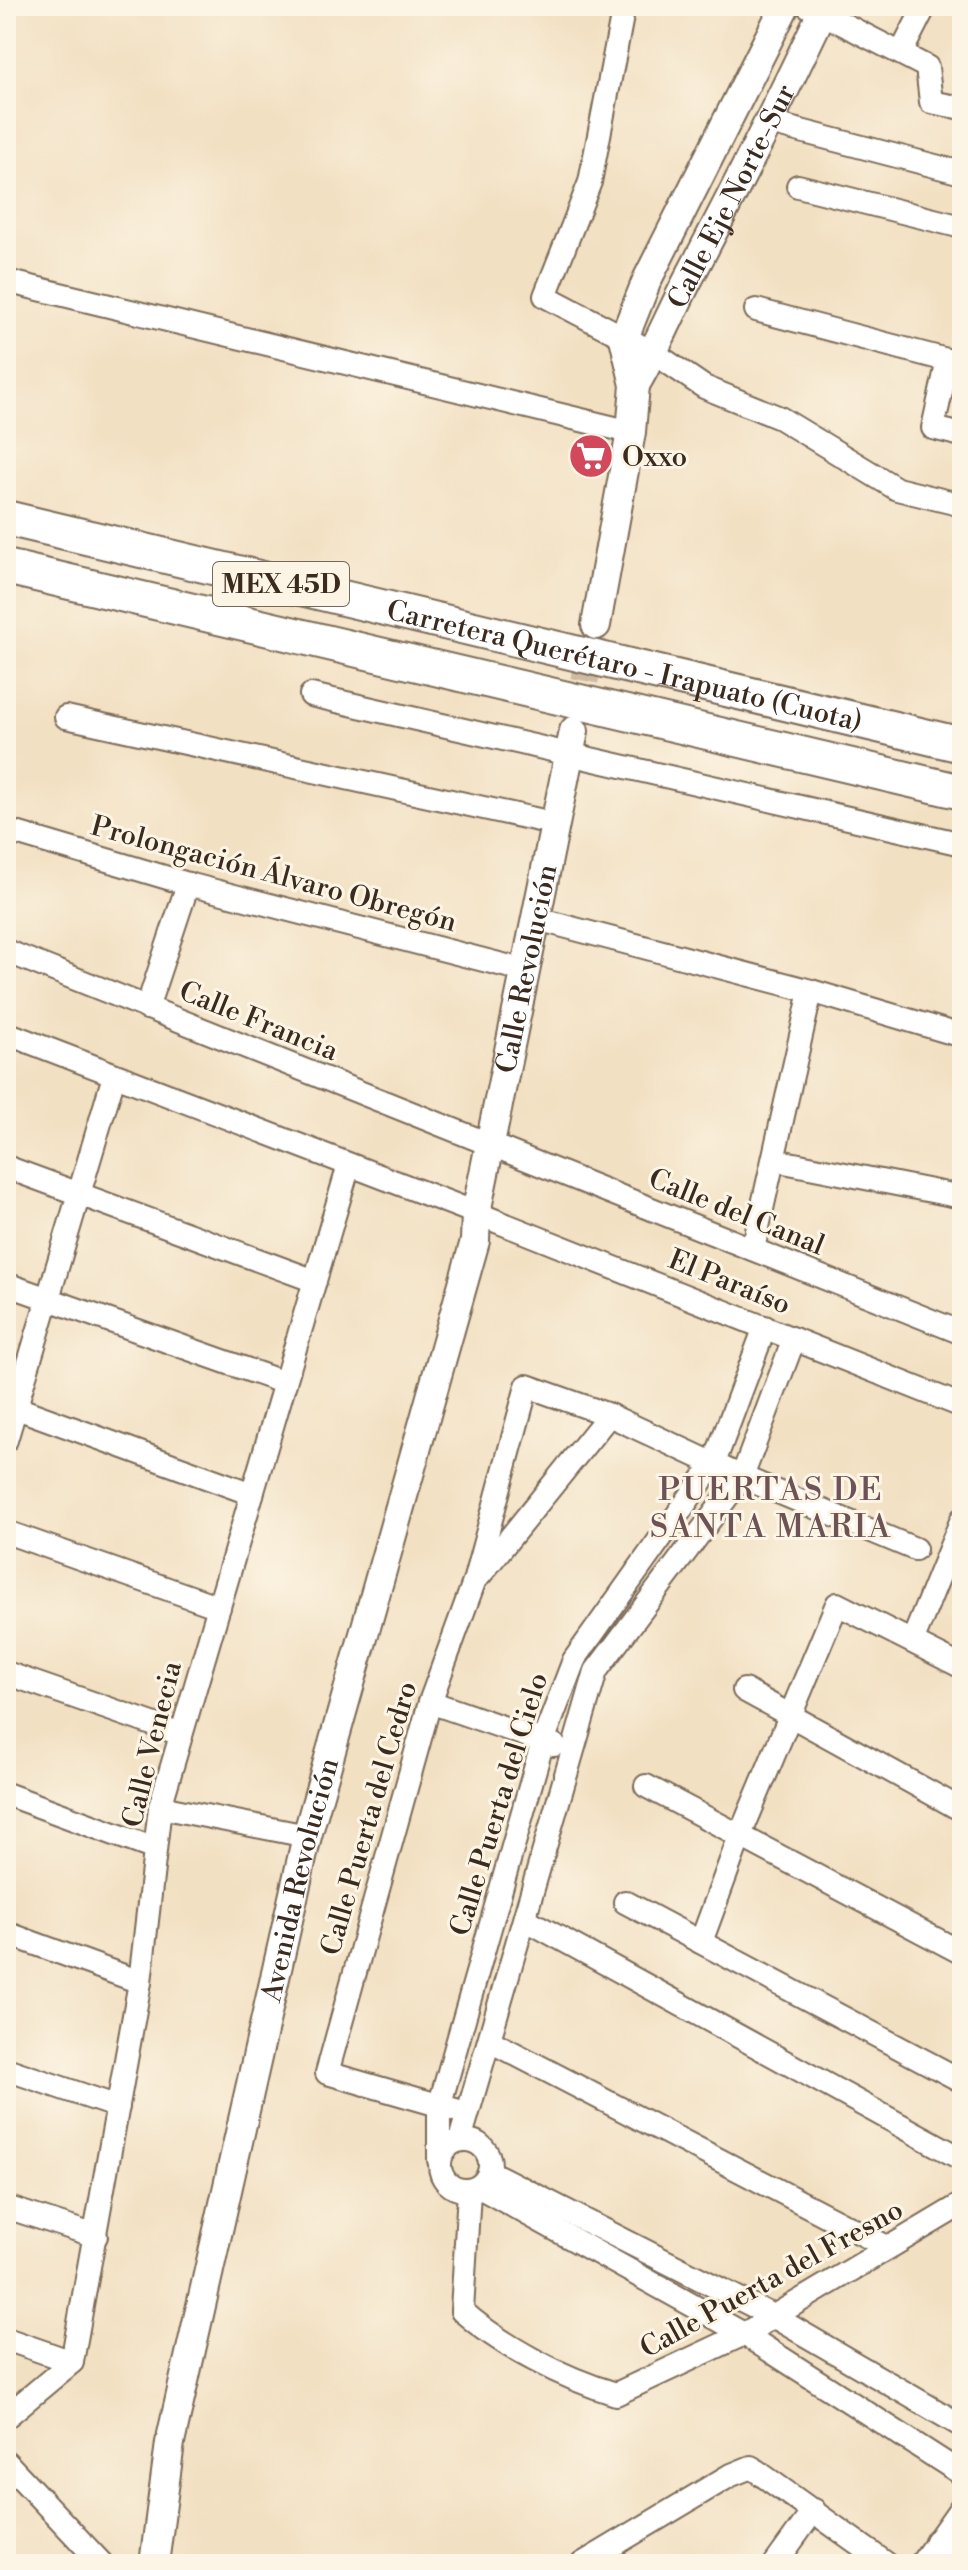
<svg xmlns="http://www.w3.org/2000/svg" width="968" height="2570" font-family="'Libre Bodoni',serif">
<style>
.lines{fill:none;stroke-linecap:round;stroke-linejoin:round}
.major-tunnel{stroke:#cdbca1;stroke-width:28;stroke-dasharray:28 14;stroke-linecap:butt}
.minor-casing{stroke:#7b6a57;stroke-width:26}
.major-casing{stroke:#7b6a57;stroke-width:32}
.highway-casing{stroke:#7b6a57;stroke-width:38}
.minor{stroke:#fff;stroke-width:22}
.major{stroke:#fff;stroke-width:28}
.highway{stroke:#fff;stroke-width:34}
.labels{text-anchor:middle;stroke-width:6;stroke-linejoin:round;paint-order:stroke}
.shield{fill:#fcf5e5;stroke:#75675a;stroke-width:2}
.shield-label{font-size:26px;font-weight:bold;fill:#3b2a1e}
.street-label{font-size:28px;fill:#3b2a1e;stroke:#fcf5e5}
.poi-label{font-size:28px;fill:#3b2a1e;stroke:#fcf5e5;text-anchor:start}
.quarter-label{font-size:32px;letter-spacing:2px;fill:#6d5355;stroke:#fcf5e5}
</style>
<rect width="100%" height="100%" fill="#fcf5e5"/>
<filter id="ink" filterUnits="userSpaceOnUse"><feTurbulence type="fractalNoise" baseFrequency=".0125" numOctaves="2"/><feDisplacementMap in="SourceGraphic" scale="16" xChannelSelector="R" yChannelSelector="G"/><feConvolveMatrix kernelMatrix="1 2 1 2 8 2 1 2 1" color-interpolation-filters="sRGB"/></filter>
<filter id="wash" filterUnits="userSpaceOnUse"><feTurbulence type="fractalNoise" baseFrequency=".006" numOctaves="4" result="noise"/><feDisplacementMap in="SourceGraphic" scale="32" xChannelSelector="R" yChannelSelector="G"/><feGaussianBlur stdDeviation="1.8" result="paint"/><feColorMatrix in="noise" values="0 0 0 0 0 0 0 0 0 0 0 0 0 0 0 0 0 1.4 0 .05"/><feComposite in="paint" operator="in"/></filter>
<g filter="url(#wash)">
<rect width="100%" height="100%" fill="#f2e0c2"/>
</g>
<g filter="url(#ink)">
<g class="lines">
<!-- major-tunnel -->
<path class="major-tunnel" d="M576 722 593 637"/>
<!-- minor casing -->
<g class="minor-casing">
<g id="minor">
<path d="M624 6 590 182 545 296 654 353 704 387 780 418 897 489 962 505"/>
<path d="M808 6 927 67 931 102 962 108"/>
<path d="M901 53 925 6"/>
<path d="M770 123 962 173"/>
<path d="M798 186 962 227"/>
<path d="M6 281 631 432"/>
<path d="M756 310 962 364"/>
<path d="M948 360 933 428 962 435"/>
<path d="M311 695 962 844"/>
<path d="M66 717 557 824"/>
<path d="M6 830 188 884 526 971"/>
<path d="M537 919 811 991 962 1036"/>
<path d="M6 951 962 1333"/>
<path d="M147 1008 188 884"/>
<path d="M6 1033 476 1213 962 1406"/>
<path d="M774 1160 962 1197"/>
<path d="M6 1167 315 1281"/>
<path d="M753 1249 811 991"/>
<path d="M6 1284 285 1383"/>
<path d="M6 1404 252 1494"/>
<path d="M6 1440 114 1076"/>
<path d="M6 1532 219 1607"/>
<path d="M480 1575 609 1415"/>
<path d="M913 1640 962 1519"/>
<path d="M6 1673 181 1734"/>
<path d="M744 1690 962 1810"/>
<path d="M430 1702 554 1745"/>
<path d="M646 1786 962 1953"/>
<path d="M6 1794 155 1849"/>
<path d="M160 1807 307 1836"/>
<path d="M625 1902 962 2081"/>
<path d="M525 1919 962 2159"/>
<path d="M6 1933 140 1982"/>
<path d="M701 1942 741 1833 837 1604 962 1667"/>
<path d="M490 2041 887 2247"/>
<path d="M6 2069 118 2107"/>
<path d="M466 2113 327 2073 430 1702 474 1582 527 1386 609 1415 742 1477 915 1549"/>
<circle cx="465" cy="2165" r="25"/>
<path d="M460 2140 596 1671 742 1477 794 1339"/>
<path d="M439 2160V2107L543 1741 574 1660 714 1463 765 1327"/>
<path d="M490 2172 771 2315 962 2426"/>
<path d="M479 2187 744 2334 962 2474"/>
<path d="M469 2191 462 2311C504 2348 563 2378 616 2394L744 2334 962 2204"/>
<path d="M6 2207 96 2236"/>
<path d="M6 2339 72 2362"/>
<path d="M6 2417 72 2362 140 1982 160 1807 349 1165"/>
<path d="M6 2462 102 2564"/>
<path d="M936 2541 962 2559"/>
<path d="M582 2564 729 2476 751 2467 887 2564"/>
<path d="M775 2564 814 2510"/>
<path d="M921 2564 962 2506"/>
</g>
</g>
<!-- major casing -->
<g class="major-casing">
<g id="major">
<path id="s1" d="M635 385C656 350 671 312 690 276 737 186 782 97 825 6"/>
<path d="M596 625 631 432 635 385 624 338 647 280 785 6"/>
<path id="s2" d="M154 2564 170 2443 307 1836 475 1241 476 1213 574 731"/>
</g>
</g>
<!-- highway casing -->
<g class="highway-casing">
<g id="highway">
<path id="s3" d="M6 518 962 745"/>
<path d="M6 567 962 792"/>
</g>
</g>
<!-- minor -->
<use href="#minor" class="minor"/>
<!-- major -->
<use href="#major" class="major"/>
<!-- highway -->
<use href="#highway" class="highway"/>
</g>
</g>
<!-- icons -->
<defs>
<g id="supermarket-disc" transform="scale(2.3)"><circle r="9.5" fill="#d1495b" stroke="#fcf5e5"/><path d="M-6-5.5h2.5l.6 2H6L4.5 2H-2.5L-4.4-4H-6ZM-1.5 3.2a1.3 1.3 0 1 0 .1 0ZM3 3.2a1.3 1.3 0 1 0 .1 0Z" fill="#fff"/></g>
</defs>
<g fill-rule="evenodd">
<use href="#supermarket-disc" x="591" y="456"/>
</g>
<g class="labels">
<!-- shield labels -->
<rect class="shield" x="213" y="562" width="136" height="44" rx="6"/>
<g class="shield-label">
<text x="281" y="593">MEX 45D</text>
</g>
<!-- street labels -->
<g class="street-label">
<text dy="10" stroke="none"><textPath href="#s1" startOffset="212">Calle Eje Norte-Sur</textPath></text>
<text dy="10" stroke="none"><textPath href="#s3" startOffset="636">Carretera Querétaro - Irapuato (Cuota)</textPath></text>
<text transform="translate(274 873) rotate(15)" y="10">Prolongación Álvaro Obregón</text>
<text dy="10" stroke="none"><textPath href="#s2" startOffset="1640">Calle Revolución</textPath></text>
<text transform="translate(259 1020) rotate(22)" y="10">Calle Francia</text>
<text transform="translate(737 1211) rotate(22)" y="10">Calle del Canal</text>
<text transform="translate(730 1281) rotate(22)" y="10">El Paraíso</text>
<text transform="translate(151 1744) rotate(-76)" y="10">Calle Venecia</text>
<text transform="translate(498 1804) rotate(-73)" y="10">Calle Puerta del Cielo</text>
<text transform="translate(368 1818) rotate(-74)" y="10">Calle Puerta del Cedro</text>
<text dy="10" stroke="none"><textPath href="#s2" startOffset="700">Avenida Revolución</textPath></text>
<text transform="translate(771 2278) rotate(-29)" y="10">Calle Puerta del Fresno</text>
</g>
<!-- poi labels -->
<g class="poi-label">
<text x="622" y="466">Oxxo</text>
</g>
<!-- quarter labels -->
<g class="quarter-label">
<text x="771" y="1500">PUERTAS DE<tspan x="771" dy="37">SANTA MARIA</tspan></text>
</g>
</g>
<!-- margin -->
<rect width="968" height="2570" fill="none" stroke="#fcf5e5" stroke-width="32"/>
</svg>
